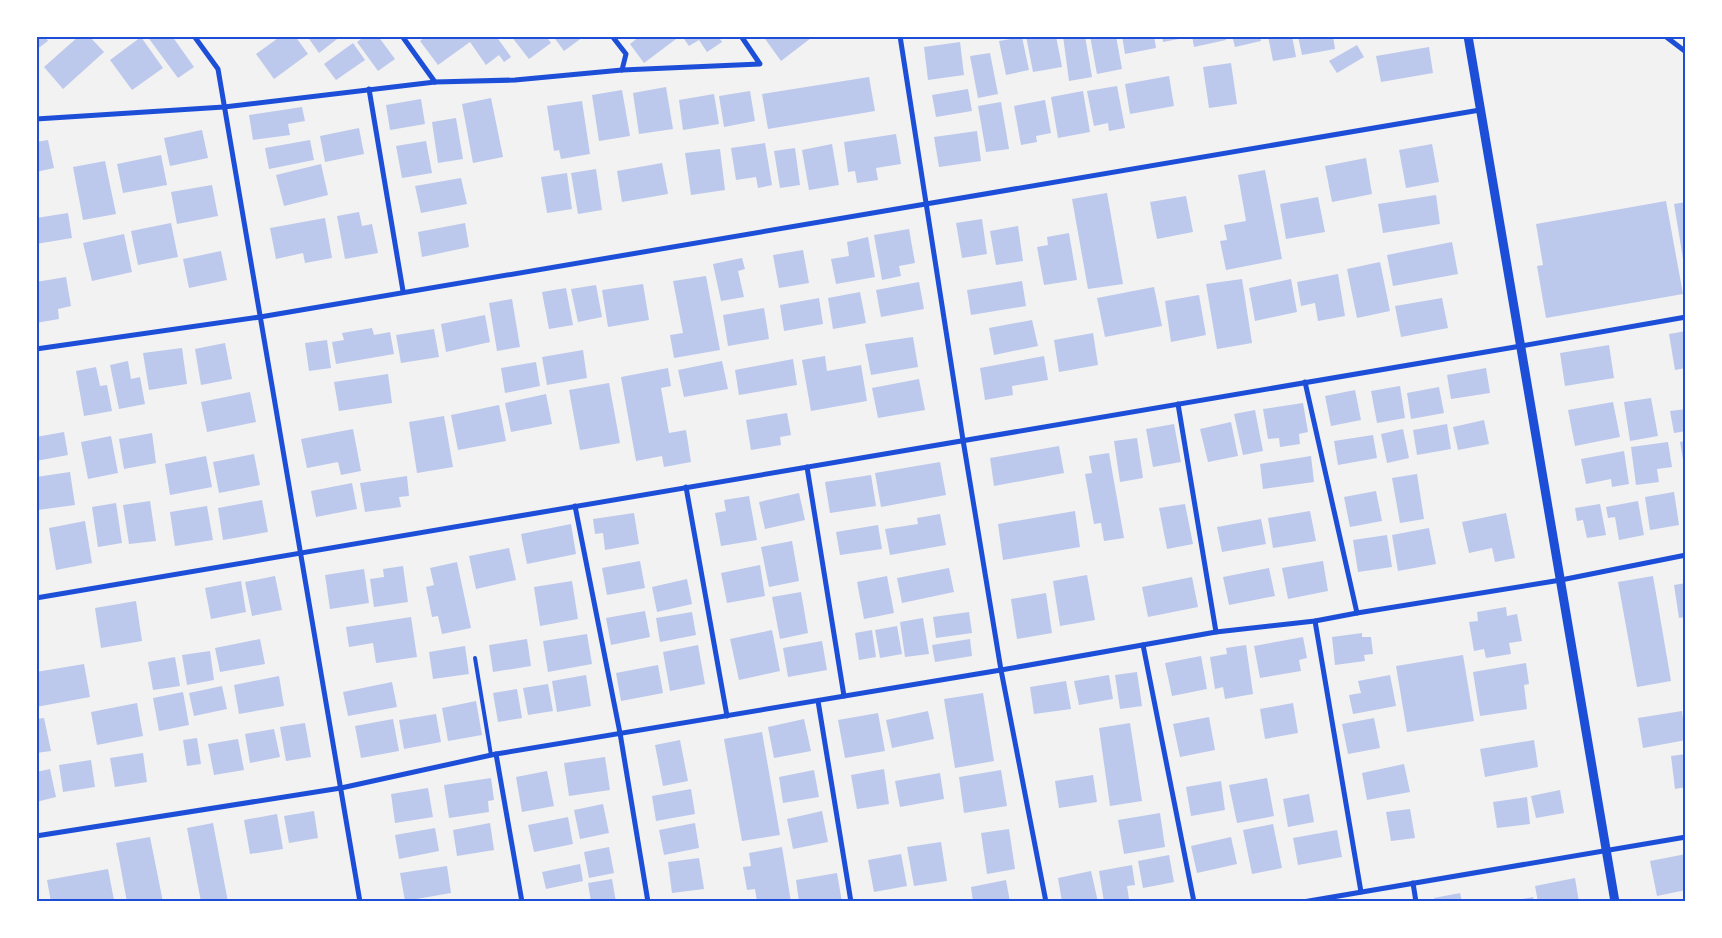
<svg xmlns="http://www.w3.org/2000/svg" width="1722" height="938" font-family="'Libre Baskerville',serif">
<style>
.building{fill:#bdc9ec}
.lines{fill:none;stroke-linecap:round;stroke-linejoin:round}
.service{stroke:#1d4ed8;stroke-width:4}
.minor{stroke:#1d4ed8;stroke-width:5}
.tertiary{stroke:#1d4ed8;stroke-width:9}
.neatline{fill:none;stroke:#1d4ed8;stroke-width:2}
</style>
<rect width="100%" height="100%" fill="#f2f2f2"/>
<!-- building -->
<g class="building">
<path d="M36 36H45L48 41 36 50Z"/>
<path d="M79 36H89L104 52 63 89 44 67Z"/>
<path d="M147 36H172L194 67 178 78Z"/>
<path d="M281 36H295L308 54 274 79 256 54Z"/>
<path d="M307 36H341L319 53Z"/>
<path d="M365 36H378L395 59 378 71 357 42Z"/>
<path d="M426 36H496L511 57 504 62 499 55 486 65 470 42 438 65 420 41Z"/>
<path d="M511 36H546L551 43 529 59Z"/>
<path d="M553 36H582L583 37 564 51Z"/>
<path d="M640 36H674L676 39 644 63 630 44Z"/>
<path d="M682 36H718L722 42 707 52 699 40 689 46Z"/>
<path d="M763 36H810L811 38 781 61Z"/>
<path d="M1026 36H1056L1062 67 1033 72Z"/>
<path d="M1063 36H1085L1092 77 1069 81Z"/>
<path d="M1090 36H1116L1122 69 1097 74Z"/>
<path d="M1122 36H1154L1156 48 1125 54Z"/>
<path d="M1162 36H1184V38L1163 42Z"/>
<path d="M1192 36H1226V40L1194 47Z"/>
<path d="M1232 36H1260L1261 41 1235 47Z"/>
<path d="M1268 36H1292L1296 57 1273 61Z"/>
<path d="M1298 36H1333L1335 49 1302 55Z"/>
<path d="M141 37 163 68 132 90 110 60Z"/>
<path d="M1022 37 1029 70 1006 75 999 41Z"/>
<path d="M960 42 964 75 928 80 924 47Z"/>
<path d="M353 43 365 60 336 80 324 64Z"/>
<path d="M1357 45 1364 57 1337 73 1329 61Z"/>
<path d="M1429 47 1433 73 1381 82 1376 56Z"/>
<path d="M990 53 998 94 978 98 970 56Z"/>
<path d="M1231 63 1237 104 1209 108 1203 67Z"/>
<path d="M1169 76 1174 106 1130 114 1125 84Z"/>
<path d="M869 77 875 111 768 129 762 94Z"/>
<path d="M1117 86 1125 128 1109 131 1108 123 1094 126 1087 91Z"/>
<path d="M666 87 673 129 639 134 633 93Z"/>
<path d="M968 89 972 111 936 117 932 95Z"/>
<path d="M622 90 630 136 599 141 592 95Z"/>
<path d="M750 91 755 121 724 127 719 96Z"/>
<path d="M1083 91 1090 132 1058 138 1051 97Z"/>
<path d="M714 94 719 124 683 130 679 100Z"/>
<path d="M491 98 503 157 473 163 462 104Z"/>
<path d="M421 99 425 124 390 130 386 105Z"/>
<path d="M1045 100 1051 133 1036 136 1037 142 1021 145 1014 106Z"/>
<path d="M582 101 590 154 561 159 559 150 554 151 547 106Z"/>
<path d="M1001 102 1009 149 986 152 978 106Z"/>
<path d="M302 107 305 121 288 124 290 135 253 140 249 115Z"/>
<path d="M456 118 463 159 438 163 432 122Z"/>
<path d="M359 128 364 154 325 162 320 136Z"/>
<path d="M202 130 208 158 170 166 164 138Z"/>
<path d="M977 131 981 161 939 167 934 137Z"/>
<path d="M896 134 901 164 876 168 878 180 857 183 855 171 848 172 844 142Z"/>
<path d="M48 140 54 168 36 172V142Z"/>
<path d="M310 140 314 160 269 169 265 148Z"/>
<path d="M426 141 432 173 402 178 396 146Z"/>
<path d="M765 143 772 185 758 188 756 177 736 180 731 148Z"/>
<path d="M832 144 839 185 809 190 802 150Z"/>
<path d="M1432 144 1439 182 1406 188 1399 150Z"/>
<path d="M795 148 800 185 780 188 774 151Z"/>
<path d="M720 149 725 190 691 195 685 153Z"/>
<path d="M161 155 167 185 123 193 117 164Z"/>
<path d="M1366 158 1372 194 1332 202 1325 166Z"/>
<path d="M105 161 116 214 83 220 73 167Z"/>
<path d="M662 163 668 194 622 202 617 171Z"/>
<path d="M321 164 328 195 284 206 276 175Z"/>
<path d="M596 169 602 210 578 214 571 173Z"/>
<path d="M1265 170 1282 259 1226 270 1220 241 1227 240 1224 225 1246 221 1238 175Z"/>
<path d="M567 173 572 209 547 213 541 177Z"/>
<path d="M461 178 467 204 421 213 415 186Z"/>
<path d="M212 185 218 216 177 224 171 192Z"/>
<path d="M1107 193 1123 284 1088 289 1072 199Z"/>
<path d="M1436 195 1440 224 1383 233 1378 204Z"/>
<path d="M1186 196 1193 232 1157 239 1150 202Z"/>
<path d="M1318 197 1325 232 1286 239 1280 204Z"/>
<path d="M1666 201 1683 294 1546 318 1537 266 1543 265 1536 224Z"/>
<path d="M1686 202V271H1685L1674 204Z"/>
<path d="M359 212 362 226 372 224 378 253 345 259 337 216Z"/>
<path d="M68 213 72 238 36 244V218Z"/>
<path d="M325 218 332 258 305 263 303 253 276 259 270 228Z"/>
<path d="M982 219 987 254 962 258 956 223Z"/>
<path d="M171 223 178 257 138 265 131 231Z"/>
<path d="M465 223 469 247 422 257 418 232Z"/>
<path d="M1018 226 1023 261 996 265 990 231Z"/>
<path d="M909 229 915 263 899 266 901 276 882 280 874 235Z"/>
<path d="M1069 233 1077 280 1044 285 1037 247 1048 245 1047 237Z"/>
<path d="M124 234 132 272 92 281 83 243Z"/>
<path d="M868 237 875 277 836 284 831 259 849 256 847 242Z"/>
<path d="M1452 242 1458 274 1393 286 1387 255Z"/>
<path d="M803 250 809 283 779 288 773 255Z"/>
<path d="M221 251 227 280 189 288 183 259Z"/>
<path d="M742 258 745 269 738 271 744 297 721 301 713 264Z"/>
<path d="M1380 262 1390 311 1357 318 1347 269Z"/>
<path d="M1338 274 1345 316 1318 321 1315 303 1301 306 1297 282Z"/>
<path d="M706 276 720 350 674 358 670 335 683 333 673 281Z"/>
<path d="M66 277 71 306 58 309 59 319 36 323V282Z"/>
<path d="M1242 279 1252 343 1217 349 1206 284Z"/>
<path d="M1291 279 1297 312 1255 321 1249 288Z"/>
<path d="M1022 281 1026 306 971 315 967 290Z"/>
<path d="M919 282 924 309 881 317 876 290Z"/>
<path d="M643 284 649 320 608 327 602 290Z"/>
<path d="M596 285 602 317 578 322 571 289Z"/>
<path d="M1154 287 1162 326 1105 337 1097 298Z"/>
<path d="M566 288 573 325 549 329 542 292Z"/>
<path d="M860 292 866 323 833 329 828 298Z"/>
<path d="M1199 295 1206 335 1171 342 1165 301Z"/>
<path d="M819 298 823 324 784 331 780 305Z"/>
<path d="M1442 298 1448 328 1401 337 1395 306Z"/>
<path d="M512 299 520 347 497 351 489 303Z"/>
<path d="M764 308 769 339 728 346 723 315Z"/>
<path d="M485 315 490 342 446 352 441 324Z"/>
<path d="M1032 320 1038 346 994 355 989 328Z"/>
<path d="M372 328 374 335 390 332 394 354 336 364 332 342 344 340 342 333Z"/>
<path d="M434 329 439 357 401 363 396 335Z"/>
<path d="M1686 331V368L1675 370 1669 334Z"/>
<path d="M1093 333 1098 365 1059 372 1054 340Z"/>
<path d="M913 337 918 367 871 375 865 344Z"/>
<path d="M327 340 331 368 309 371 305 343Z"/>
<path d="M225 343 232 379 201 385 195 349Z"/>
<path d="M1609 345 1614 378 1565 386 1560 353Z"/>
<path d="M182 348 187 384 149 390 143 353Z"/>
<path d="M583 350 587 378 547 385 542 357Z"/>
<path d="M825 356 827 371 861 365 867 401 811 411 802 360Z"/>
<path d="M1044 356 1048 380 1012 386 1013 395 985 400 980 368Z"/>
<path d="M793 359 797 385 739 395 735 370Z"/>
<path d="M128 361 131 379 140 377 145 404 119 409 110 365Z"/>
<path d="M722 361 728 389 684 397 678 370Z"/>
<path d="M536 362 540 386 505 393 501 368Z"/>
<path d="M96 367 100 386 107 385 112 411 84 416 76 371Z"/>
<path d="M668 368 671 386 661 388 669 433 686 430 691 462 664 467 662 456 636 461 621 377Z"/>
<path d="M1486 368 1490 393 1451 399 1447 375Z"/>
<path d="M388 374 392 403 339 411 334 382Z"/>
<path d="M919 379 925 410 878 418 872 388Z"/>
<path d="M609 383 620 443 580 450 569 390Z"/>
<path d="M1400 386 1405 418 1377 423 1371 391Z"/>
<path d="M1439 387 1444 413 1411 419 1407 393Z"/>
<path d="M1355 390 1361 420 1331 426 1325 396Z"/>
<path d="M250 392 256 422 207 432 201 402Z"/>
<path d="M546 394 552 424 511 432 505 403Z"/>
<path d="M1651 398 1658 436 1630 441 1624 402Z"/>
<path d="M1613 402 1620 437 1575 446 1568 410Z"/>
<path d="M1303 403 1308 432 1299 434 1300 444 1280 447 1279 438 1268 439 1263 409Z"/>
<path d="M499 405 506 441 458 450 451 415Z"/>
<path d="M1686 409V431L1674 433 1670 411Z"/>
<path d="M1255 410 1263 451 1243 455 1234 414Z"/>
<path d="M787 413 791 435 780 437 781 445 751 450 746 420Z"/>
<path d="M444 416 453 467 417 473 409 422Z"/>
<path d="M1484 420 1489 444 1458 450 1453 427Z"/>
<path d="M1231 422 1238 456 1208 462 1200 429Z"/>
<path d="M1174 424 1181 462 1153 467 1146 429Z"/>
<path d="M1447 424 1451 449 1417 455 1413 430Z"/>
<path d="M353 429 361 471 341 475 338 462 307 468 301 439Z"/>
<path d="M1403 429 1409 458 1387 463 1381 434Z"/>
<path d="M64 432 68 455 36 461V437Z"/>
<path d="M152 433 156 463 124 469 119 439Z"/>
<path d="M1373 435 1377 458 1338 465 1334 441Z"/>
<path d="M111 436 118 473 88 479 81 442Z"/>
<path d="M1137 438 1143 478 1120 482 1114 441Z"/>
<path d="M1686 441V471H1685L1680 442Z"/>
<path d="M1668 442 1672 467 1657 469 1659 482 1636 485 1631 447Z"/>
<path d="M1059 446 1064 473 994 486 990 458Z"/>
<path d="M1624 451 1629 484 1612 487 1611 479 1586 484 1581 459Z"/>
<path d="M1109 453 1124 538 1104 541 1101 523 1094 524 1085 474 1092 473 1089 456Z"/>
<path d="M254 454 260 485 219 493 213 462Z"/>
<path d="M206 456 212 487 170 495 165 464Z"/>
<path d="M1311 456 1314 482 1263 489 1260 464Z"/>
<path d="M940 462 946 495 881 507 875 473Z"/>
<path d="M70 472 75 505 38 510 36 477Z"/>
<path d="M1417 474 1424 519 1400 523 1392 478Z"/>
<path d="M871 475 876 506 830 513 825 482Z"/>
<path d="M407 476 409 496 399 497 401 507 365 512 360 483Z"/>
<path d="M352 483 357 509 316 517 311 491Z"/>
<path d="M1376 491 1382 521 1350 527 1344 497Z"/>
<path d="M1674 492 1679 525 1650 530 1645 497Z"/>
<path d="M799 493 805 520 765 529 759 502Z"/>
<path d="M749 496 757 540 721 546 715 513 726 511 724 500Z"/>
<path d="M262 500 268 532 223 540 218 508Z"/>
<path d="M150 501 156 541 129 544 123 505Z"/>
<path d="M1638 501 1644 535 1619 540 1615 517 1608 518 1606 507Z"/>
<path d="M116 503 122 543 98 547 92 507Z"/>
<path d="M1185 504 1193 544 1167 549 1159 508Z"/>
<path d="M1600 504 1606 535 1587 538 1583 520 1577 521 1575 508Z"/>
<path d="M207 506 213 540 175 546 170 512Z"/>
<path d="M1075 511 1080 547 1003 560 998 524Z"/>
<path d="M1310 511 1316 541 1273 548 1268 518Z"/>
<path d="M634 513 639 544 605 550 603 533 595 534 593 519Z"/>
<path d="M1506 513 1515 558 1495 562 1492 548 1469 553 1462 522Z"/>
<path d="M940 514 946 545 890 555 885 529 918 524 917 518Z"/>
<path d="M1261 519 1266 544 1222 552 1217 527Z"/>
<path d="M85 521 92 563 56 570 49 528Z"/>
<path d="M571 524 576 554 527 564 521 534Z"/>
<path d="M878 525 882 549 840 555 836 532Z"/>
<path d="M1429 528 1436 564 1398 571 1392 535Z"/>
<path d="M1387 535 1392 567 1358 572 1353 540Z"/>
<path d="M792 541 799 581 769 587 761 547Z"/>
<path d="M509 548 516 580 476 589 469 556Z"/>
<path d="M640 561 645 588 607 595 602 568Z"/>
<path d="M1323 561 1328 591 1288 599 1282 568Z"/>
<path d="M457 562 471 628 442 634 438 616 432 617 426 587 434 585 430 568Z"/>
<path d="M760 565 765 596 727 603 721 573Z"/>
<path d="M403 566 408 602 374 607 370 579 384 577 383 569Z"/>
<path d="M949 568 954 592 902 603 897 578Z"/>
<path d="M1269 568 1275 596 1229 605 1223 577Z"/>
<path d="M364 569 369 603 330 609 325 575Z"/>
<path d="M1087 575 1095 620 1060 626 1053 581Z"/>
<path d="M275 576 282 610 252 616 245 582Z"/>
<path d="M887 576 894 613 864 619 857 582Z"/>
<path d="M1653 576 1671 681 1637 687 1618 582Z"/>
<path d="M1192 577 1198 607 1148 617 1142 587Z"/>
<path d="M687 579 692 604 657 612 652 587Z"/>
<path d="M241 581 246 612 211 619 205 588Z"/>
<path d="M572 581 578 619 540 626 534 587Z"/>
<path d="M1686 583V617L1679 618 1674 585Z"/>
<path d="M801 592 808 633 780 639 772 597Z"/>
<path d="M1046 593 1052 633 1017 639 1011 599Z"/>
<path d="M136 601 142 641 101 648 95 608Z"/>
<path d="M1506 607 1507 616 1517 614 1522 641 1509 643 1511 654 1486 658 1484 649 1474 651 1469 622 1478 621 1477 612Z"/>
<path d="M645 611 650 637 611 645 606 618Z"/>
<path d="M692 612 696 635 660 642 656 618Z"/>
<path d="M969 612 972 633 936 638 933 617Z"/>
<path d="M411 617 417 657 376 663 373 643 349 647 346 627Z"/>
<path d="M923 618 929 654 905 657 900 622Z"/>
<path d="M897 626 902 654 880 658 875 630Z"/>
<path d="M772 630 780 671 739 680 730 639Z"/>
<path d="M872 630 876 657 859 660 855 633Z"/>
<path d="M1362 633V637H1371L1373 654 1364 655 1365 661 1335 665 1332 637Z"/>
<path d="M587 634 592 664 548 672 543 641Z"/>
<path d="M1303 637 1307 658 1299 660 1301 671 1260 678 1254 646Z"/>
<path d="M260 639 265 664 220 672 215 648Z"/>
<path d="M527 639 531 666 493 672 489 645Z"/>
<path d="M970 639 972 656 935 662 932 645Z"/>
<path d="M822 641 827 670 788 677 783 648Z"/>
<path d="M698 645 705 684 670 691 663 652Z"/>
<path d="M1246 645 1253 694 1225 699 1223 687 1215 689 1210 657 1227 654 1226 648Z"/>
<path d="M465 646 469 674 433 679 429 652Z"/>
<path d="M210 651 214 680 187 685 182 655Z"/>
<path d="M1463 655 1474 721 1407 732 1396 666Z"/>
<path d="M1201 656 1207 689 1172 696 1165 663Z"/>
<path d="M175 657 180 686 153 690 148 662Z"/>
<path d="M1526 663 1529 684 1524 685 1527 709 1480 716 1473 672Z"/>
<path d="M84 664 90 697 36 707V672Z"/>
<path d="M658 665 663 693 621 701 616 673Z"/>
<path d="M1137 672 1142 706 1120 709 1115 675Z"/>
<path d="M586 675 591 706 557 712 552 681Z"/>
<path d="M1109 675 1113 699 1079 705 1074 681Z"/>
<path d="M1390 675 1396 706 1353 714 1349 695 1361 693 1358 681Z"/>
<path d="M279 676 284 706 239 714 234 685Z"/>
<path d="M1066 681 1071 709 1034 714 1030 687Z"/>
<path d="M392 682 397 707 348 716 343 692Z"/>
<path d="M548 684 553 711 528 715 523 688Z"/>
<path d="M222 686 227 709 194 716 189 693Z"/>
<path d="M517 689 522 718 498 722 493 693Z"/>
<path d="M183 692 189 725 159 731 153 698Z"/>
<path d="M983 693 994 761 955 768 944 699Z"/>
<path d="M476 701 482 735 448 741 442 708Z"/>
<path d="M137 703 143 736 97 745 91 712Z"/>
<path d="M1293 703 1298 733 1265 739 1260 709Z"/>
<path d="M928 711 934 739 892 748 886 720Z"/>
<path d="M1682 711 1686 740 1643 748 1638 718Z"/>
<path d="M878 713 885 751 845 758 838 720Z"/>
<path d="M436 714 441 742 404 749 399 720Z"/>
<path d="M1209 717 1215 750 1180 757 1173 724Z"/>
<path d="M44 718 51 751 36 753V719Z"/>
<path d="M1374 718 1380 748 1348 754 1342 724Z"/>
<path d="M393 719 399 751 361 758 355 726Z"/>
<path d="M804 719 811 751 774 758 768 727Z"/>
<path d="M305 723 311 757 286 761 280 727Z"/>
<path d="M1130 723 1142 801 1110 806 1099 728Z"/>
<path d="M274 729 280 757 250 763 245 734Z"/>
<path d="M762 732 780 835 742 841 724 739Z"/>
<path d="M197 738 201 764 187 766 183 740Z"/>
<path d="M238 739 244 770 214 775 208 744Z"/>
<path d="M680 740 688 781 663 786 655 745Z"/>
<path d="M1534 740 1538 767 1485 777 1480 749Z"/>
<path d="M143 753 147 782 115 787 110 758Z"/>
<path d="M1686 754V787L1675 789 1671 756Z"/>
<path d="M605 757 610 790 569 796 564 763Z"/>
<path d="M91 760 95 787 63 792 59 765Z"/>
<path d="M1404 764 1410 792 1367 800 1362 773Z"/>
<path d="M50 769 56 797 36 802V772Z"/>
<path d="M884 769 889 804 857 809 851 775Z"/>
<path d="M814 770 819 797 783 803 779 777Z"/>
<path d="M1001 770 1007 806 964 813 959 777Z"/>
<path d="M547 771 554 806 522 812 516 777Z"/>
<path d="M940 773 944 799 900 807 895 781Z"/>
<path d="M1093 775 1097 802 1059 808 1055 781Z"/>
<path d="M491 778 494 800 488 801 489 812 449 818 444 785Z"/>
<path d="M1267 778 1274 816 1237 823 1229 785Z"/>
<path d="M1221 781 1225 810 1191 816 1186 787Z"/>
<path d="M428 788 433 817 395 823 391 794Z"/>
<path d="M691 789 695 814 656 821 652 796Z"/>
<path d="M1560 790 1564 813 1536 818 1531 796Z"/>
<path d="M1309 794 1314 822 1288 827 1283 799Z"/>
<path d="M1527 797 1530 824 1497 828 1493 802Z"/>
<path d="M603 804 609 833 580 839 574 810Z"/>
<path d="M1410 809 1415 838 1391 841 1386 812Z"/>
<path d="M314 811 318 838 289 843 284 816Z"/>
<path d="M822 811 828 842 793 849 787 819Z"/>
<path d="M1160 813 1165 847 1124 854 1118 820Z"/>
<path d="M277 814 283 849 250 854 244 820Z"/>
<path d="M568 817 573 844 534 852 528 825Z"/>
<path d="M213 823 228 902H201L187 828Z"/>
<path d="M490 823 494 850 457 856 453 830Z"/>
<path d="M695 823 699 848 664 855 659 830Z"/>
<path d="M1273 824 1282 868 1252 874 1243 830Z"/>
<path d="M435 828 439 851 399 859 395 835Z"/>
<path d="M1009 829 1015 869 987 874 981 833Z"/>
<path d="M1337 830 1342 857 1298 865 1293 838Z"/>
<path d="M150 837 163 902H127L116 843Z"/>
<path d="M1231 837 1237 864 1197 873 1191 846Z"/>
<path d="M941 842 947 881 914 886 907 847Z"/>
<path d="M609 847 614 873 589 878 584 852Z"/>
<path d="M782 847 791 902H757L755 889 747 890 743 867 751 866 749 853Z"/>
<path d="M901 854 907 886 874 892 868 860Z"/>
<path d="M1686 854V890L1657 896 1650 861Z"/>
<path d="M1169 855 1174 882 1143 888 1138 861Z"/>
<path d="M699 858 704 889 672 893 668 862Z"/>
<path d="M580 864 583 881 546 889 542 872Z"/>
<path d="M1132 865 1135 885 1127 886 1129 899 1104 902 1099 871Z"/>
<path d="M447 866 451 893 405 901 400 873Z"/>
<path d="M108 869 114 900 101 902H51L47 880Z"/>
<path d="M1091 871 1098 902H1062L1058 878Z"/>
<path d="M837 873 842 902H799L796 880Z"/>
<path d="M1575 878 1579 902H1538L1535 886Z"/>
<path d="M612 879 616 902H591L588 883Z"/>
<path d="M1006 880 1010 902H973L971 887Z"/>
<path d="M1460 893 1462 902H1435L1434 898Z"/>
<path d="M1533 897 1534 902H1512V901Z"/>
</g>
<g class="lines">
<!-- service -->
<path class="service" d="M475 658 491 755"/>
<!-- minor -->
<g class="minor">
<path d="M194 36 218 69 360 902"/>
<path d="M402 36 435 82"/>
<path d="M612 36 626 54 622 70"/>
<path d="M900 36 963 440 1001 670 1046 902"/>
<path d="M1665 36 1686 52"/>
<path d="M369 89 403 291"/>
<path d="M36 119 224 107 435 82 515 80 622 70 760 64 741 36"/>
<path d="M36 349 260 317 1480 110"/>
<path d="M1305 382 1357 613"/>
<path d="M1178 404 1216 632"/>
<path d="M807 467 844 696"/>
<path d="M686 487 727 716"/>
<path d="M575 506 620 733 648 902"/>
<path d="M36 598 1521 346 1686 317"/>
<path d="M1315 621 1361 892"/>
<path d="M1143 645 1194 902"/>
<path d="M818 701 851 902"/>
<path d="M496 754 522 902"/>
<path d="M36 836 341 788 496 754 1001 670 1216 632 1315 621 1357 613 1561 580 1686 555"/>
<path d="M1413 883 1416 902"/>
<path d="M1303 902 1686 837"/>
</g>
<!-- tertiary -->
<path class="tertiary" d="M1468 36 1615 902"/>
</g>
<!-- border -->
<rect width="1722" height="938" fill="none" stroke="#ffffff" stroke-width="75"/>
<rect x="38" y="38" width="1646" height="862" class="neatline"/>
</svg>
